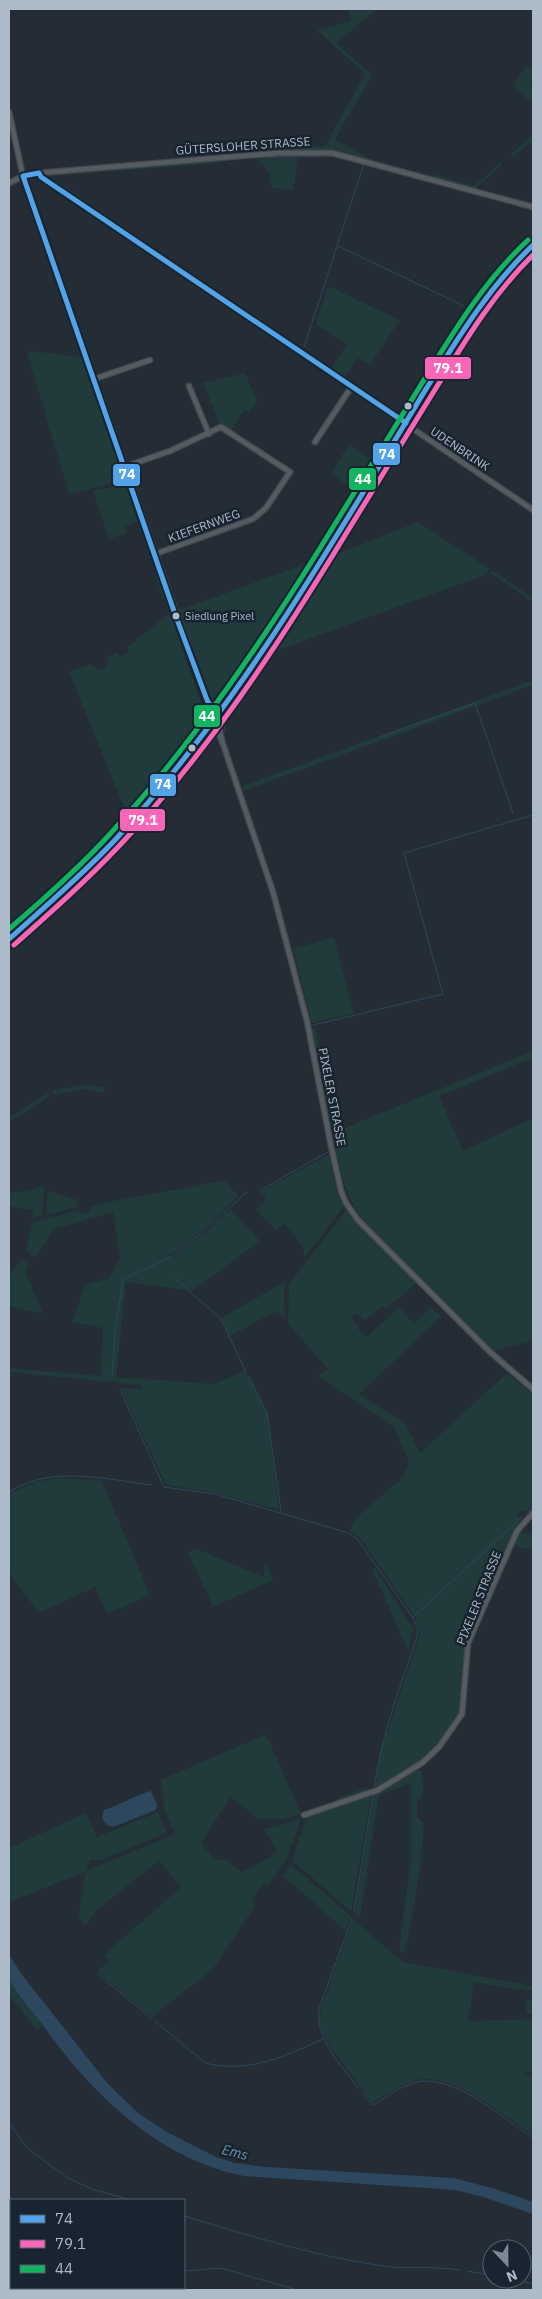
<svg xmlns="http://www.w3.org/2000/svg" width="542" height="2299" font-family="'IBM Plex Sans',sans-serif">
<style>
.green{fill:#213a3b}
.water{fill:#2d475e}
.lines{fill:none;stroke-linecap:round;stroke-linejoin:round}
.stream{stroke:#2d475e;stroke-width:1}
.street-casing{stroke:#41474d;stroke-width:7}
.secondary-casing{stroke:#41474d;stroke-width:9}
.street{stroke:#545c62;stroke-width:4.5}
.secondary{stroke:#595f67;stroke-width:6}
.bus-1-casing{stroke:#18242f;stroke-width:9}
.bus-2-casing{stroke:#18242f;stroke-width:9}
.bus-3-casing{stroke:#18242f;stroke-width:9}
.bus-1{stroke:#53a3e8;stroke-width:5}
.bus-2{stroke:#fa66b7;stroke-width:5}
.bus-3{stroke:#13b361;stroke-width:5}
.bus-dot{fill:#adbac7;stroke:#18242f;stroke-width:2}
.labels{text-anchor:middle;stroke-width:5;stroke-linejoin:round;paint-order:stroke}
.bus-label{font-size:11px;fill:#adbac7;stroke:#18242f;text-anchor:start}
.street-label{font-size:12px;fill:#adbac7;stroke:#18242f}
.water-label{font-size:14px;font-style:italic;fill:#6990af;stroke:#18242f}
.line-badge{stroke:#18242f;stroke-width:2}
.badge-label{font-size:14px;text-anchor:middle;font-weight:bold;fill:#fff}
</style>
<rect width="100%" height="100%" fill="#242d35"/>
<!-- green -->
<g class="green">
<path d="M348 9H359L360 12 363 9H377L336 43 372 75 335 139 371 160 332 151H278L279 147 325 146 365 74 317 30 351 21Z"/>
<path d="M526 66 532 70 531 90 533 92V104L513 85Z"/>
<path d="M533 134V147L529 143 513 157 511 154Z"/>
<path d="M298 158 293 190 272 188 268 170 257 159Z"/>
<path d="M220 161V163L50 176V173Z"/>
<path d="M500 163 502 165 475 189 433 176V174L474 186Z"/>
<path d="M57 181 188 272 187 274 54 184Z"/>
<path d="M328 286 400 320 370 365 358 358 345 377 331 368 347 344 316 324Z"/>
<path d="M32 351 81 357 126 480 69 494 27 353Z"/>
<path d="M245 373 257 401 249 412 244 410 231 430 222 424 220 425 203 383Z"/>
<path d="M349 444 374 461 355 491 331 473Z"/>
<path d="M127 484 140 520 125 526 127 533 109 539 93 491Z"/>
<path d="M418 522 490 569 485 575 276 651 334 555Z"/>
<path d="M320 546 255 649 216 705 208 692 179 610 305 564 314 548Z"/>
<path d="M493 571 533 598V602L490 573Z"/>
<path d="M159 575 171 607 168 610 155 576Z"/>
<path d="M170 613 205 715 203 723 145 795 126 812 69 672 90 664 100 670 106 667 108 657 117 652 119 656 129 652 127 647Z"/>
<path d="M533 680V685L244 791 242 786Z"/>
<path d="M334 937 354 1013 312 1023 293 949Z"/>
<path d="M315 1028 336 1127 331 1129 311 1029Z"/>
<path d="M533 1051V1065L530 1059 439 1096 463 1151 533 1118V1341L492 1351 361 1217C343 1192 339 1164 332 1133Z"/>
<path d="M83 1085 105 1087 104 1093 84 1089 54 1095 52 1090Z"/>
<path d="M49 1092V1097L9 1122V1118Z"/>
<path d="M329 1154 337 1193 344 1206 305 1257 302 1245 284 1224 276 1230 256 1210 264 1202 266 1196 260 1192Z"/>
<path d="M227 1180 229 1186 239 1196 204 1229 169 1256 172 1258 206 1232 231 1209 260 1241 192 1291 126 1282 116 1377 215 1384 245 1370 267 1413 279 1510 216 1493 166 1485 121 1388 141 1389V1385L9 1372V1368L101 1376 103 1328 72 1322 85 1285 109 1278 120 1259 113 1212 54 1229 35 1258 26 1251 32 1223 79 1210 80 1214 90 1211V1207L113 1201Z"/>
<path d="M44 1186 42 1215 33 1217 34 1210 9 1206V1191C20 1195 32 1188 44 1186Z"/>
<path d="M48 1191 78 1200 77 1207 46 1215Z"/>
<path d="M347 1209 357 1222 417 1283 386 1309 383 1306 365 1320 356 1313 351 1319 359 1326 357 1328 367 1337 399 1307 414 1324 431 1307 441 1317 359 1394 406 1424 420 1453 507 1373 533 1394V1507L526 1512 522 1510 516 1515 522 1521 515 1530 467 1642 461 1713 438 1746 422 1761 375 1789 380 1754 419 1637V1628L415 1617 360 1538 350 1531 357 1517 403 1477 409 1462 394 1427 318 1376 328 1369 288 1324 289 1284Z"/>
<path d="M22 1259 29 1265 25 1271 43 1314 9 1306V1276Z"/>
<path d="M286 1281 284 1294 285 1320 276 1311 230 1336 221 1318Z"/>
<path d="M61 1478 102 1481 150 1595 107 1614 95 1587 39 1613 9 1573V1494L34 1482Z"/>
<path d="M519 1532 533 1535V1550L513 1546Z"/>
<path d="M197 1549 264 1577 265 1561 273 1580 213 1607 188 1552Z"/>
<path d="M375 1568 413 1629 408 1651 372 1569Z"/>
<path d="M266 1734 301 1814 284 1819H258L231 1797 201 1843 214 1859 226 1860 242 1872 270 1857 277 1850 264 1829 301 1819 286 1860 268 1886 264 1884 253 1897 255 1906 213 1969 152 2017 97 1971 109 1961 104 1955 181 1887 159 1861 97 1910 85 1925 78 1917 85 1872 9 1902V1848L86 1813 97 1837 158 1812 167 1833 101 1860H90L86 1871 175 1834 164 1809 161 1780Z"/>
<path d="M417 1769 422 1772 423 1796 417 1802V1817L424 1823 421 1864 405 1954 399 1950 410 1865 411 1783 379 1795 360 1917 355 1913 374 1794Z"/>
<path d="M368 1787 367 1792 332 1803 340 1797Z"/>
<path d="M371 1796 351 1911 294 1862 293 1858 307 1816Z"/>
<path d="M290 1864 351 1916 345 1930 283 1876Z"/>
<path d="M353 1919 403 1962 533 1986V1992L474 1982 468 2021 533 2019V2071L523 2074 524 2075 533 2074V2135C504 2116 461 2078 424 2079 407 2080 386 2095 372 2103L325 2039 319 2020 321 2009Z"/>
<path d="M9 1979 43 2026 37 2030 9 1995Z"/>
<rect x="526" y="1999" width="7" height="15"/>
<path d="M9 2200H12L11 2280 9 2279Z"/>
<path d="M29 2288H97L95 2290H35Z"/>
</g>
<!-- water -->
<g class="water">
<path d="M151 1791 157 1805 156 1810 113 1827 107 1825 102 1818 104 1810C121 1805 134 1795 151 1791Z"/>
<path d="M9 1955 23 1976 108 2084 138 2113 167 2132 216 2157 235 2163 266 2167 454 2178 495 2189 533 2202V2214L486 2198 456 2190 244 2176C158 2159 91 2093 42 2024 35 2015 11 1986 9 1978 7 1971 9 1962 9 1955Z"/>
</g>
<g class="lines">
<!-- stream -->
<g class="stream">
<path d="M245 158 331 156 364 164 304 347"/>
<path d="M51 179 192 275"/>
<path d="M338 246 464 306"/>
<path d="M197 279 212 289"/>
<path d="M216 292 259 320"/>
<path d="M469 304 502 264 533 234"/>
<path d="M265 324 277 333"/>
<path d="M373 489 407 432"/>
<path d="M225 732 224 716 248 688 369 494"/>
<path d="M380 737 475 703 513 813"/>
<path d="M87 860 126 819"/>
<path d="M97 870 162 798 210 737"/>
<path d="M9 931 45 901 83 864"/>
<path d="M313 1025 443 994 404 853 533 815"/>
<path d="M259 1191 328 1152"/>
<path d="M176 1279 221 1319 246 1372"/>
<path d="M112 1376 115 1333 123 1279 171 1257 205 1230 247 1192"/>
<path d="M249 1377 267 1413 281 1511"/>
<path d="M120 1389 164 1487 215 1494 349 1533 358 1540 413 1618 418 1629 417 1637C400 1687 381 1736 374 1789"/>
<path d="M9 1492C50 1465 105 1479 151 1485"/>
<path d="M528 1512 533 1508"/>
<path d="M413 1617 523 1516"/>
<path d="M354 1911 373 1795"/>
<path d="M352 1918 319 2009C315 2040 342 2065 359 2089"/>
<path d="M97 1973 151 2018"/>
<path d="M155 2021 205 2063C248 2074 285 2056 323 2039"/>
<path d="M362 2093 373 2105C388 2096 408 2081 425 2081 463 2081 503 2118 533 2138"/>
<path d="M9 2123 28 2149 68 2178 92 2189 131 2200"/>
<path d="M9 2196 11 2198"/>
<path d="M184 2216C251 2236 321 2258 391 2267 414 2269 436 2266 459 2270"/>
<path d="M9 2268 11 2269"/>
<path d="M184 2271 221 2268 297 2290"/>
<path d="M467 2271 492 2275"/>
<path d="M513 2279 533 2284"/>
<path d="M96 2290 100 2288"/>
</g>
<!-- street casing -->
<g class="street-casing">
<g id="street">
<path d="M9 112 23 176 207 700V709L222 741 273 892 307 1021 331 1146 341 1191 346 1203 358 1220 490 1352 533 1389"/>
<path d="M39 173 41 177 533 510"/>
<path d="M9 183 23 176 39 173 278 153H332L533 207"/>
<path d="M94 379 150 360"/>
<path d="M189 386 209 434"/>
<path d="M315 442 352 386"/>
<path d="M124 467 170 451 221 427 290 472 266 508 253 519 155 554"/>
<path d="M208 701 217 717 222 741"/>
<path d="M304 1815 378 1790 422 1763 439 1747 462 1714 468 1643 517 1531 533 1513"/>
</g>
</g>
<!-- secondary casing -->
<g class="secondary-casing">
<path id="secondary" d="M9 939C162 814 260 661 362 494 385 457 408 419 431 382 461 333 490 283 533 245"/>
</g>
<!-- street -->
<use href="#street" class="street"/>
<!-- secondary -->
<use href="#secondary" class="secondary"/>
<!-- bus-1 casing -->
<g class="bus-1-casing">
<g id="bus-1">
<path d="M217 717 207 700 175 614 23 176 39 173 41 177 406 423"/>
<path d="M9 939C45 907 82 875 115 840 198 750 268 647 332 543 364 492 395 440 426 389 458 338 489 287 533 245"/>
</g>
</g>
<!-- bus-2 casing -->
<g class="bus-2-casing">
<path id="bus-2" d="M14 945C50 913 86 881 119 846 207 754 278 645 344 537 375 487 405 438 436 388 465 341 493 294 533 255"/>
</g>
<!-- bus-3 casing -->
<g class="bus-3-casing">
<path id="bus-3" d="M9 929C44 899 79 868 110 834 197 739 268 633 335 524 364 477 393 430 422 383 454 331 484 281 528 240"/>
</g>
<!-- bus-1 -->
<use href="#bus-1" class="bus-1"/>
<!-- bus-2 -->
<use href="#bus-2" class="bus-2"/>
<!-- bus-3 -->
<use href="#bus-3" class="bus-3"/>
</g>
<!-- markers -->
<g class="bus-dot">
<circle cx="408" cy="406" r="4.5"/>
<circle cx="176" cy="616" r="4.5"/>
<circle cx="192" cy="748" r="4.5"/>
</g>
<g class="labels">
<!-- bus labels -->
<g class="bus-label">
<text x="185" y="620">Siedlung Pixel</text>
</g>
<!-- street labels -->
<g class="street-label">
<text transform="translate(243 146) rotate(-4)" y="4">GÜTERSLOHER STRASSE</text>
<text transform="translate(460 449) rotate(34)" y="4">UDENBRINK</text>
<text transform="translate(204 526) rotate(-20)" y="4">KIEFERNWEG</text>
<text transform="translate(332 1097) rotate(79)" y="4">PIXELER STRASSE</text>
<text transform="translate(479 1598) rotate(-68)" y="4">PIXELER STRASSE</text>
</g>
<!-- water labels -->
<g class="water-label">
<text transform="translate(235 2152) rotate(14)" y="5">Ems</text>
</g>
</g>
<g class="line-badge">
<rect x="424" y="356" width="48" height="24" rx="5" fill="#fa66b7"/>
<rect x="372" y="442" width="29" height="24" rx="5" fill="#53a3e8"/>
<rect x="112" y="463" width="29" height="24" rx="5" fill="#53a3e8"/>
<rect x="348" y="467" width="29" height="24" rx="5" fill="#13b361"/>
<rect x="193" y="704" width="28" height="24" rx="5" fill="#13b361"/>
<rect x="149" y="773" width="28" height="24" rx="5" fill="#53a3e8"/>
<rect x="119" y="808" width="47" height="24" rx="5" fill="#fa66b7"/>
</g>
<g class="badge-label">
<text x="448" y="373">79.1</text>
<text x="387" y="459">74</text>
<text x="127" y="479">74</text>
<text x="363" y="484">44</text>
<text x="207" y="721">44</text>
<text x="163" y="789">74</text>
<text x="143" y="825">79.1</text>
</g>
<!-- border -->
<rect width="542" height="2299" fill="none" stroke="#adbac7" stroke-width="20"/>
<!-- legend -->
<rect x="10" y="2199" width="175" height="90" fill="#18242f" stroke="#54606c"/>
<rect x="20" y="2215" width="25" height="8" fill="#53a3e8" stroke="#54606c"/>
<text x="55" y="2224" font-size="15" fill="#adbac7">74</text>
<rect x="20" y="2240" width="25" height="8" fill="#fa66b7" stroke="#54606c"/>
<text x="55" y="2249" font-size="15" fill="#adbac7">79.1</text>
<rect x="20" y="2265" width="25" height="8" fill="#13b361" stroke="#54606c"/>
<text x="55" y="2274" font-size="15" fill="#adbac7">44</text>
<!-- north arrow -->
<g transform="translate(507 2264) rotate(158)"><circle r="24" fill="#18242f" stroke="#54606c"/>
<path d="M0-4L9 19L0 12L-9 19Z" fill="#7d8994"/>
<text y="-8" font-size="14" font-weight="bold" text-anchor="middle" fill="#adbac7">N</text>
</g>
</svg>
